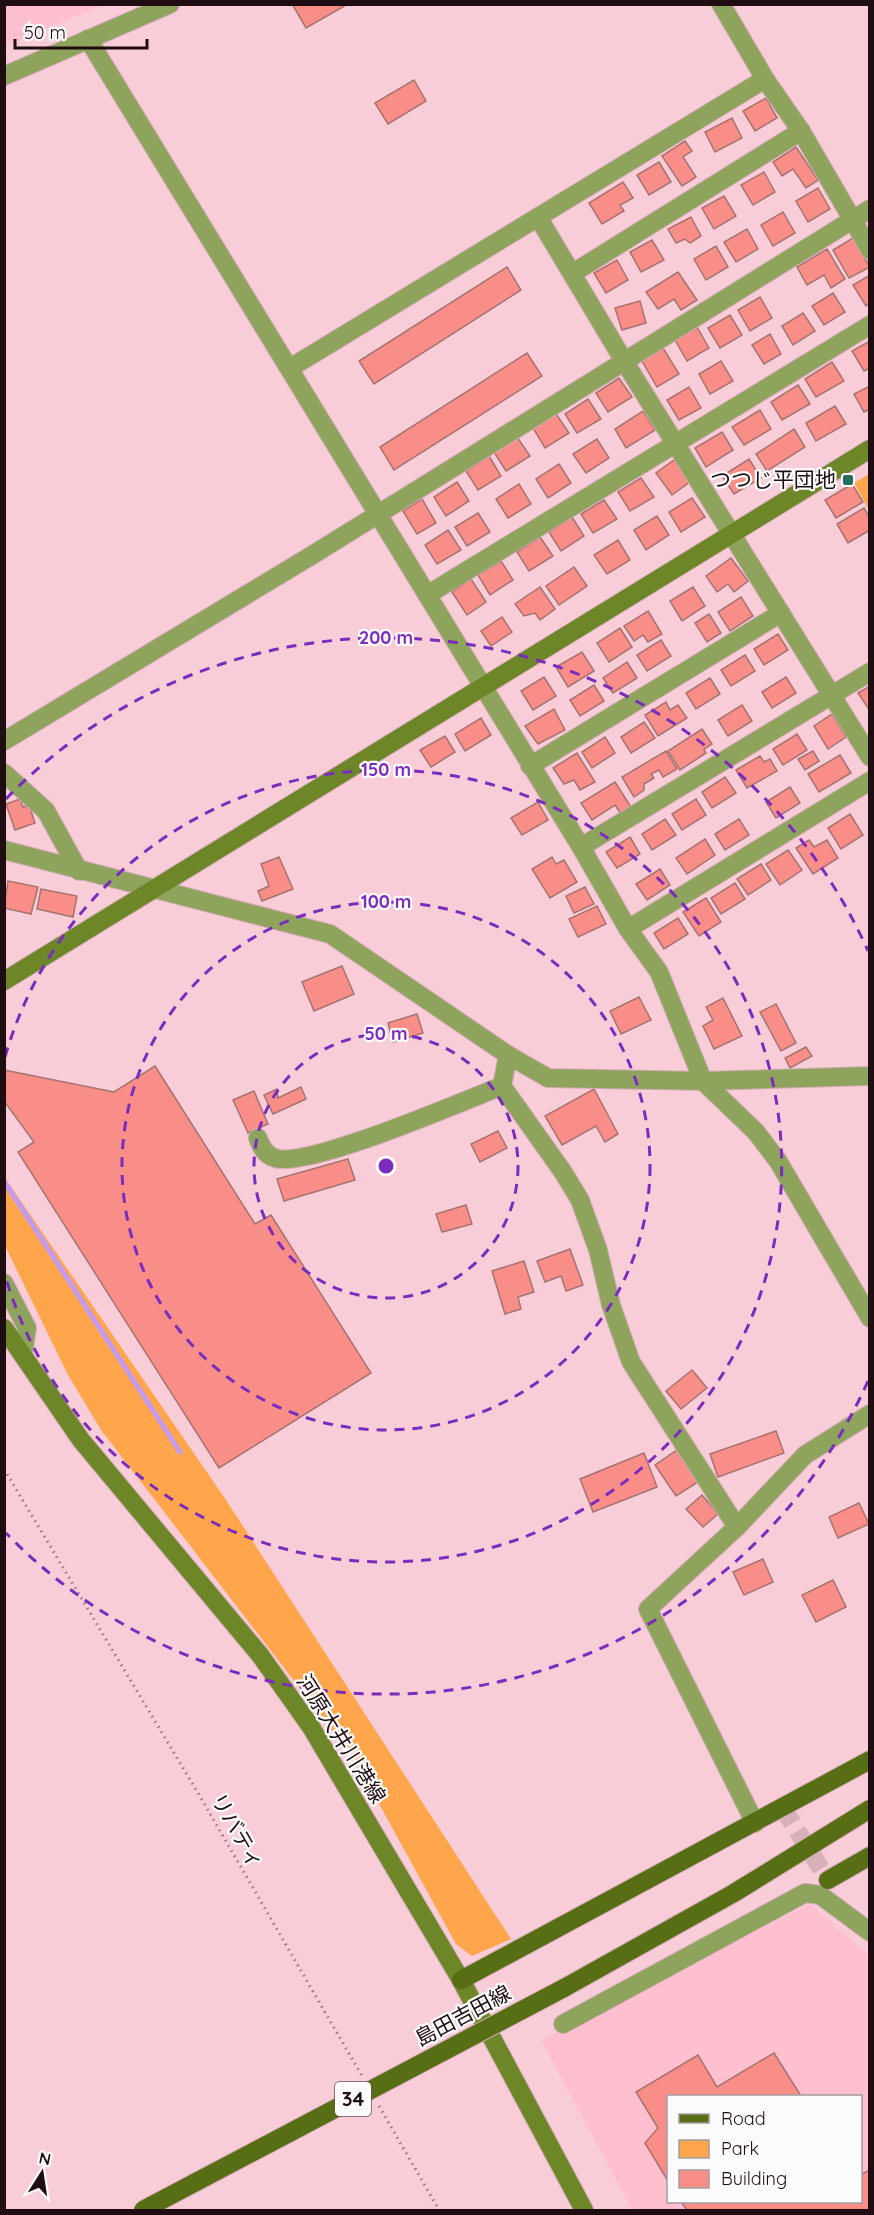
<svg xmlns="http://www.w3.org/2000/svg" width="874" height="2215" font-family="Quicksand,'Noto Sans JP',sans-serif">
<style>
.built{fill:#febfce;fill-rule:evenodd}
.green{fill:#ffa64d}
.lines{fill:none;stroke-linecap:round;stroke-linejoin:round}
.stream{stroke:#c19af4;stroke-width:5}
.building{fill:#f98d88;stroke:#a57370;stroke-width:1.5}
.primary-tunnel{stroke:#d8b0b9;stroke-width:18;stroke-dasharray:18 9;stroke-linecap:butt}
.street-casing{stroke:#d2aab4;stroke-width:20}
.secondary-casing{stroke:#d2aab4;stroke-width:20}
.primary-casing{stroke:#d2aab4;stroke-width:20}
.path{stroke:#997880;stroke-width:3;stroke-dasharray:1.5 4.5;stroke-linecap:butt}
.street{stroke:#8ea45c;stroke-width:18}
.secondary{stroke:#6d8628;stroke-width:18}
.primary{stroke:#586e14;stroke-width:18}
.primary-bridge-casing{stroke:#d2aab4;stroke-width:20;stroke-linecap:butt}
.primary-bridge{stroke:#586e14;stroke-width:18}
.ring{fill:none;stroke:#7b2cbf;stroke-width:3;stroke-dasharray:10 8}
.poi-dot{fill:#256c63;stroke:#fbfbfb;stroke-width:2}
.labels{text-anchor:middle;stroke-width:4.5;stroke-linejoin:round;paint-order:stroke}
.shield{fill:#fbfbfb;stroke:#625458;stroke-width:1.5}
.shield-label{font-size:20px;font-weight:bold;fill:#200d12}
.poi-label{font-size:21px;fill:#200d12;stroke:#fbfbfb;text-anchor:end}
.street-label{font-size:21px;fill:#200d12;stroke:#fbfbfb}
.centre{fill:#7b2cbf;stroke:#fbfbfb;stroke-width:3}
.ring-label{font-size:18px;text-anchor:middle;font-weight:bold;fill:#7b2cbf;stroke:#fbfbfb;stroke-width:4.5;stroke-linejoin:round;paint-order:stroke}
</style>
<rect width="100%" height="100%" fill="#f9cdd7"/>
<!-- built -->
<g class="built">
<path d="M5 4H103V5L5 46Z"/>
<path d="M810 1904 869 1955V2210H632L541 2040ZM668 2096H860V2202H668Z"/>
</g>
<!-- green -->
<g class="green">
<path d="M869 474V510L854 483Z"/>
<path d="M5 1178 226 1500 511 1939 472 1956 456 1944 355 1760 101 1430 68 1375 5 1246Z"/>
</g>
<g class="lines">
<!-- stream -->
<path class="stream" d="M4 1181 180 1452"/>
</g>
<!-- building -->
<g class="building">
<path d="M292 4H348L306 28Z"/>
<path d="M414 80 426 101 388 124 375 103Z"/>
<path d="M766 98 777 118 755 131 743 111Z"/>
<path d="M732 118 742 138 715 152 705 132Z"/>
<path d="M685 141 692 151 683 157 696 177 682 186 662 156Z"/>
<path d="M796 147 818 180 806 188 793 169 782 176 773 162Z"/>
<path d="M659 162 671 182 649 195 637 175Z"/>
<path d="M764 172 775 192 753 205 741 185Z"/>
<path d="M623 182 633 198 620 205 624 211 602 224 589 203Z"/>
<path d="M818 188 830 209 808 222 796 201Z"/>
<path d="M724 196 736 216 714 229 702 208Z"/>
<path d="M783 212 795 233 773 246 761 225Z"/>
<path d="M691 217 701 236 690 243 685 239 676 243 668 229Z"/>
<path d="M747 229 758 249 736 262 724 242Z"/>
<path d="M853 238 870 267 849 278 833 250Z"/>
<path d="M652 240 664 260 641 272 630 252Z"/>
<path d="M716 246 728 267 706 280 694 259Z"/>
<path d="M827 249 845 279 831 288 824 275 807 285 797 267Z"/>
<path d="M617 260 628 280 606 293 594 273Z"/>
<path d="M507 267 521 290 374 384 359 361Z"/>
<path d="M678 272 697 300 681 310 674 299 658 309 646 292Z"/>
<path d="M870 275V303L866 306 853 285Z"/>
<path d="M833 293 845 312 824 325 812 306Z"/>
<path d="M760 297 772 318 750 331 738 310Z"/>
<path d="M640 301 646 323 622 330 615 308Z"/>
<path d="M803 313 815 331 793 345 782 326Z"/>
<path d="M730 315 742 335 720 348 708 328Z"/>
<path d="M697 327 709 348 687 361 675 340Z"/>
<path d="M770 334 781 354 764 364 752 345Z"/>
<path d="M870 341V368L864 371 852 351Z"/>
<path d="M663 348 679 374 657 387 642 361Z"/>
<path d="M527 353 542 376 394 470 380 447Z"/>
<path d="M721 361 733 381 710 394 699 374Z"/>
<path d="M832 362 844 381 816 397 805 379Z"/>
<path d="M619 378 632 397 608 412 596 393Z"/>
<path d="M798 385 810 404 782 420 771 402Z"/>
<path d="M870 386V409L864 412 854 394Z"/>
<path d="M689 387 701 408 679 420 667 400Z"/>
<path d="M588 399 601 419 577 433 565 414Z"/>
<path d="M835 406 846 424 816 441 806 423Z"/>
<path d="M760 410 771 429 744 445 732 427Z"/>
<path d="M643 411 655 430 626 448 615 429Z"/>
<path d="M556 414 569 433 545 448 533 428Z"/>
<path d="M794 429 805 447 767 471 756 454Z"/>
<path d="M722 432 733 450 706 467 695 448Z"/>
<path d="M517 437 530 456 506 471 494 452Z"/>
<path d="M597 439 609 458 586 473 573 454Z"/>
<path d="M489 456 501 476 478 490 466 471Z"/>
<path d="M749 459 761 478 734 494 722 476Z"/>
<path d="M674 460 691 481 672 495 656 473Z"/>
<path d="M559 464 571 483 548 498 536 479Z"/>
<path d="M641 478 654 497 630 511 618 492Z"/>
<path d="M457 482 469 501 446 516 434 497Z"/>
<path d="M519 484 531 504 508 518 496 499Z"/>
<path d="M852 484 863 502 836 518 825 500Z"/>
<path d="M692 498 705 517 681 532 669 512Z"/>
<path d="M422 499 436 523 417 534 403 511Z"/>
<path d="M604 500 617 519 593 533 581 514Z"/>
<path d="M864 508 870 518V530L848 543 837 524Z"/>
<path d="M478 513 490 532 467 546 455 527Z"/>
<path d="M657 516 669 535 646 550 634 530Z"/>
<path d="M572 517 584 536 561 551 549 532Z"/>
<path d="M448 530 461 550 437 564 425 545Z"/>
<path d="M540 537 553 556 529 571 517 552Z"/>
<path d="M618 540 630 560 607 574 594 555Z"/>
<path d="M731 558 748 581 734 592 728 584 717 592 706 576Z"/>
<path d="M501 561 513 580 490 595 478 575Z"/>
<path d="M574 567 587 586 559 605 546 586Z"/>
<path d="M471 579 486 602 467 615 452 592Z"/>
<path d="M540 587 555 609 540 620 535 613 524 616 515 604Z"/>
<path d="M693 587 705 606 682 621 670 601Z"/>
<path d="M741 597 753 616 730 631 718 612Z"/>
<path d="M648 611 662 634 648 642 643 635 634 641 624 626Z"/>
<path d="M709 614 721 633 707 642 695 623Z"/>
<path d="M502 617 512 632 491 646 481 631Z"/>
<path d="M620 628 632 647 609 662 597 643Z"/>
<path d="M778 634 788 650 764 665 754 649Z"/>
<path d="M661 640 671 656 647 671 637 655Z"/>
<path d="M582 652 594 671 568 687 556 667Z"/>
<path d="M745 655 755 671 731 686 721 670Z"/>
<path d="M627 662 637 678 613 693 603 678Z"/>
<path d="M544 677 556 696 533 710 521 691Z"/>
<path d="M786 677 796 693 772 708 762 692Z"/>
<path d="M710 678 720 694 696 709 686 693Z"/>
<path d="M594 685 604 701 580 716 570 700Z"/>
<path d="M870 686V711L858 693Z"/>
<path d="M666 702 670 710 678 705 687 718 658 736 645 715Z"/>
<path d="M742 705 752 721 728 736 718 720Z"/>
<path d="M554 709 565 730 538 744 525 726Z"/>
<path d="M832 714 846 737 828 749 814 726Z"/>
<path d="M481 718 491 735 465 751 455 734Z"/>
<path d="M644 722 655 738 631 753 621 737Z"/>
<path d="M702 729 712 744 704 749 706 753 680 770 668 751Z"/>
<path d="M797 734 807 750 783 765 773 749Z"/>
<path d="M445 736 455 752 431 767 420 750Z"/>
<path d="M605 737 615 753 592 768 582 752Z"/>
<path d="M666 751 677 769 663 777 659 770 651 774 654 778 644 784V790L634 797 622 777Z"/>
<path d="M813 751 819 761 805 770 798 759Z"/>
<path d="M577 753 595 782 580 790 574 780 564 784 553 768Z"/>
<path d="M840 755 851 773 819 792 808 774Z"/>
<path d="M760 756 764 762 770 759 777 771 747 788 736 770Z"/>
<path d="M725 777 736 793 712 808 702 792Z"/>
<path d="M615 782 631 807 621 814 615 805 592 820 581 803Z"/>
<path d="M790 787 800 803 776 818 766 802Z"/>
<path d="M20 799 23 807 29 805 35 823 15 830 6 804Z"/>
<path d="M696 799 706 815 682 830 672 814Z"/>
<path d="M538 802 548 820 522 835 511 818Z"/>
<path d="M850 814 863 835 841 849 828 828Z"/>
<path d="M665 819 676 835 652 850 642 834Z"/>
<path d="M739 819 749 835 725 850 715 834Z"/>
<path d="M630 837 640 854 617 868 606 852Z"/>
<path d="M705 839 715 855 687 874 676 858Z"/>
<path d="M809 840 814 847 827 840 838 858 813 874 796 848Z"/>
<path d="M788 850 802 870 780 885 766 864Z"/>
<path d="M279 857 293 889 262 901 258 891 269 886 261 864Z"/>
<path d="M552 857 556 864 564 860 577 882 550 898 532 869Z"/>
<path d="M761 864 771 880 748 895 737 879Z"/>
<path d="M660 869 670 885 647 900 636 884Z"/>
<path d="M8 881 38 887 31 914 4 908Z"/>
<path d="M735 883 745 899 721 914 711 898Z"/>
<path d="M585 887 594 904 574 913 566 896Z"/>
<path d="M41 889 77 896 73 917 37 909Z"/>
<path d="M706 898 721 922 699 936 683 912Z"/>
<path d="M597 906 606 924 578 937 569 919Z"/>
<path d="M678 918 688 934 664 949 654 933Z"/>
<path d="M342 966 354 994 314 1011 302 982Z"/>
<path d="M639 997 651 1020 621 1034 610 1011Z"/>
<path d="M723 998 742 1036 714 1049 703 1026 713 1020 706 1007Z"/>
<path d="M776 1004 796 1043 781 1051 760 1012Z"/>
<path d="M417 1014 423 1033 393 1042 388 1023Z"/>
<path d="M806 1047 812 1056 790 1068 785 1058Z"/>
<path d="M155 1066 255 1224 271 1215 371 1373 219 1468 18 1152 34 1142 4 1101V1070L114 1092Z"/>
<path d="M301 1087 306 1099 273 1114 264 1095 277 1089 278 1098Z"/>
<path d="M594 1089 618 1134 605 1142 596 1126 562 1145 545 1116Z"/>
<path d="M254 1091 268 1124 248 1133 233 1100Z"/>
<path d="M498 1131 507 1148 480 1162 471 1144Z"/>
<path d="M348 1159 355 1180 284 1201 277 1179Z"/>
<path d="M466 1205 472 1224 442 1232 436 1214Z"/>
<path d="M570 1249 583 1285 566 1291 561 1276 545 1282 537 1261Z"/>
<path d="M524 1261 534 1292 518 1297 521 1309 505 1314 492 1271Z"/>
<path d="M692 1370 707 1388 681 1409 666 1391Z"/>
<path d="M776 1431 784 1453 718 1477 710 1454Z"/>
<path d="M677 1450 698 1482 676 1496 655 1465Z"/>
<path d="M644 1453 657 1487 593 1512 580 1479Z"/>
<path d="M702 1495 718 1514 703 1527 686 1509Z"/>
<path d="M859 1503 869 1524 838 1538 829 1517Z"/>
<path d="M763 1559 773 1582 744 1595 733 1572Z"/>
<path d="M833 1580 846 1607 816 1622 802 1595Z"/>
<path d="M774 2053 801 2096H668V2181L645 2143 658 2128 636 2092 698 2055 717 2087Z"/>
<path d="M870 2170V2210H687L681 2202H860V2175Z"/>
</g>
<g class="lines">
<!-- primary-tunnel -->
<path class="primary-tunnel" d="M783 1808 828 1880"/>
<!-- street casing -->
<g class="street-casing">
<g id="street">
<path d="M721 4 765 79 801 131 870 250"/>
<path d="M88 39 581 847 628 929 659 972 703 1081 756 1132 778 1161 870 1318"/>
<path d="M4 76 170 4"/>
<path d="M538 217 624 361 870 757"/>
<path d="M573 273 801 131"/>
<path d="M290 368 765 79"/>
<path d="M427 595 870 325"/>
<path d="M4 741 314 554 870 209"/>
<path d="M530 766 781 613"/>
<path d="M4 773 46 811 79 871"/>
<path d="M581 847 870 672"/>
<path d="M4 850 330 934 508 1055 548 1078 703 1081 870 1076"/>
<path d="M628 929 870 781"/>
<path d="M508 1055 502 1086 563 1172 580 1200 598 1250 611 1305 631 1362 737 1527"/>
<path d="M258 1138C261 1147 265 1155 275 1158 307 1169 463 1101 502 1086"/>
<path d="M4 1283 27 1328 23 1354"/>
<path d="M755 1823 648 1609 737 1527 805 1455 870 1414"/>
<path d="M563 2024 805 1893 820 1895 870 1932"/>
</g>
</g>
<!-- secondary casing -->
<g class="secondary-casing">
<g id="secondary">
<path d="M4 981 870 449"/>
<path d="M4 1328 81 1440 260 1655 311 1727 461 1980 584 2210"/>
</g>
</g>
<!-- primary casing -->
<g class="primary-casing">
<g id="primary">
<path d="M828 1880 870 1856"/>
<path d="M461 1980 870 1760"/>
<path d="M564 1988 734 1893 870 1809"/>
</g>
</g>
<!-- path -->
<g class="path">
<path d="M4 1469 198 1793 362 2076"/>
<path d="M379 2106 439 2210"/>
</g>
<!-- street -->
<use href="#street" class="street"/>
<!-- secondary -->
<use href="#secondary" class="secondary"/>
<!-- primary -->
<use href="#primary" class="primary"/>
<!-- primary-bridge casing -->
<g class="primary-bridge-casing">
<path id="primary-bridge" d="M143 2210 564 1988"/>
</g>
<!-- primary-bridge -->
<use href="#primary-bridge" class="primary-bridge"/>
</g>
<!-- distance rings -->
<g class="ring">
<circle cx="386" cy="1166" r="132"/>
<circle cx="386" cy="1166" r="264"/>
<path d="M5 1057A396 396 0 1 1 5 1275"/>
<path d="M868 1381A528 528 0 0 1 6 1533M6 799A528 528 0 0 1 868 951"/>
</g>
<!-- markers -->
<rect class="poi-dot" x="842" y="474" width="12" height="12" rx="3"/>
<g class="labels">
<!-- shield labels -->
<rect class="shield" x="335" y="2082" width="36" height="34" rx="4.5"/>
<g class="shield-label">
<text x="353" y="2106">34</text>
</g>
<!-- poi labels -->
<g class="poi-label">
<text x="836" y="487">つつじ平団地</text>
</g>
<!-- street labels -->
<g class="street-label">
<text transform="translate(341 1739) rotate(58)" y="7">河原大井川港線</text>
<text transform="translate(237 1831) rotate(60)" y="7">リバティ</text>
<text transform="translate(463 2016) rotate(-28)" y="7">島田吉田線</text>
</g>
</g>
<circle cx="386" cy="1166" r="9" class="centre"/>
<g class="ring-label">
<text x="386" y="644">200 m</text>
<text x="386" y="776">150 m</text>
<text x="386" y="908">100 m</text>
<text x="386" y="1040">50 m</text>
</g>
<!-- border -->
<rect width="874" height="2215" fill="none" stroke="#200d12" stroke-width="12"/>
<!-- legend -->
<rect x="667" y="2095" width="195" height="108" fill="#fbfbfb" stroke="#a39c9e" stroke-width="1.5"/>
<rect x="679" y="2114" width="30" height="9" fill="#586e14" stroke="#a39c9e" stroke-width="1.5"/>
<text x="721" y="2125" font-size="18" fill="#200d12">Road</text>
<rect x="679" y="2140" width="30" height="18" fill="#ffa64d" stroke="#a39c9e" stroke-width="1.5"/>
<text x="721" y="2155" font-size="18" fill="#200d12">Park</text>
<rect x="679" y="2170" width="30" height="18" fill="#f98d88" stroke="#a39c9e" stroke-width="1.5"/>
<text x="721" y="2185" font-size="18" fill="#200d12">Building</text>
<!-- north arrow -->
<g transform="translate(42 2173) rotate(12)" stroke="#fbfbfb" stroke-width="4.5" paint-order="stroke">
<path d="M0-4.5L10 22L0 15L-10 22Z" fill="#200d12"/>
<text y="-9" font-size="16" font-weight="bold" text-anchor="middle" fill="#200d12">N</text>
</g>
<!-- scale -->
<path d="M15 39v9h132v-9" fill="none" stroke="#200d12" stroke-width="3"/>
<text x="24" y="39" font-size="18" fill="#200d12" stroke="#fbfbfb" stroke-width="4.5" paint-order="stroke">50 m</text>
</svg>
